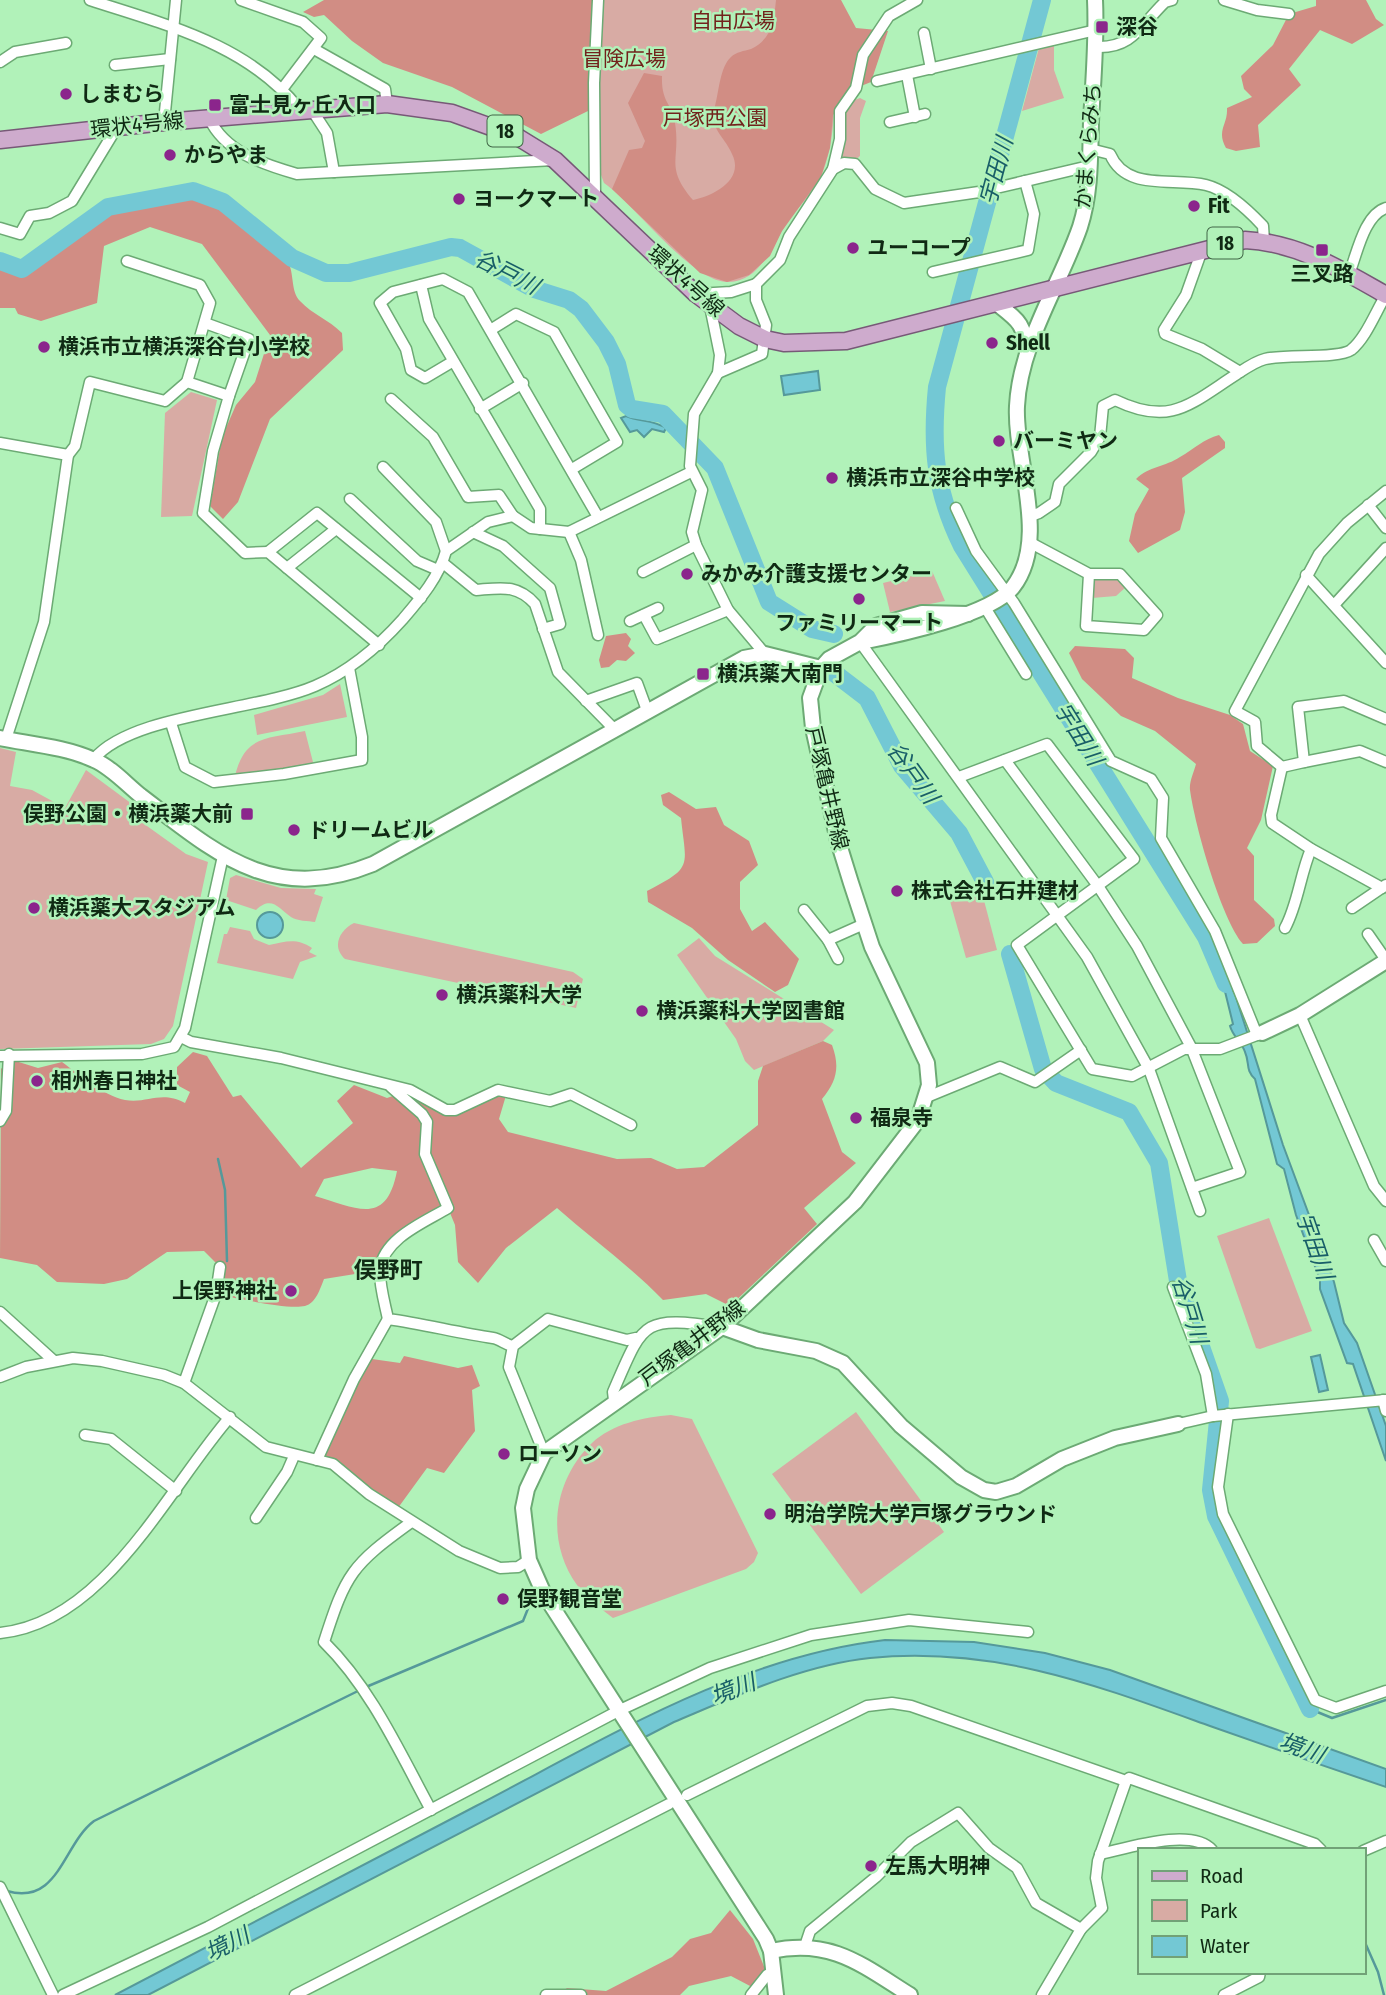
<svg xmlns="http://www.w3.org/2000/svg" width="1386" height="1995" font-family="'Fira Sans Condensed','Noto Sans JP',sans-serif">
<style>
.green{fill:#d8aba4}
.forest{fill:#d18d84;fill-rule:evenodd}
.water{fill:#73c8d4;stroke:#55999a;stroke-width:2}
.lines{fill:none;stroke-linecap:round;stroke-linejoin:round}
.stream{stroke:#55999a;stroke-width:2.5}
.river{stroke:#73c8d4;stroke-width:18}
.street-casing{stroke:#6caa74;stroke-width:13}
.secondary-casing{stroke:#6caa74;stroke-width:18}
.primary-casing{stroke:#775977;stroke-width:19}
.street{stroke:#fff;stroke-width:10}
.secondary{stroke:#fff;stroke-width:14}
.primary{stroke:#ceabcd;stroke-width:16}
.poi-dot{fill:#8b258c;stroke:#b1f2b9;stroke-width:2.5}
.labels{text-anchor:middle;stroke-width:5;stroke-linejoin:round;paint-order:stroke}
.shield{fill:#b1f2b9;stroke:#406646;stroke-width:2}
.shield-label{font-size:19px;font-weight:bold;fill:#102a14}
.park-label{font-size:21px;fill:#72221c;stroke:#b1f2b9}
.poi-label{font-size:21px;font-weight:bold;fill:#102a14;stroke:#b1f2b9;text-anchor:start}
.street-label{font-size:21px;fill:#102a14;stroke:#b1f2b9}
.water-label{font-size:23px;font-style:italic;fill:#185e68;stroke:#b1f2b9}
.neighbourhood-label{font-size:23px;font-weight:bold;fill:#102a14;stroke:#b1f2b9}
</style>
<rect width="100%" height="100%" fill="#b1f2b9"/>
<!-- green -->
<g class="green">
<path d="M603 0H829C831 55 843 122 822 174 813 195 793 211 782 231 770 251 757 283 727 282 691 281 635 205 604 183L601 175 598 96Z"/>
<path d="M1054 44V70L1064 98 1022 111 1039 48Z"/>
<path d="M860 98 866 101 860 118V156L855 160 839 157C841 136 837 105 860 98Z"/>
<path d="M191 392 217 400 192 516 161 517 165 413Z"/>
<path d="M932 571 945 601 890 612 883 583Z"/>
<path d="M1092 579 1120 580 1126 587 1116 596 1092 598Z"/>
<path d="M340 684 347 717 257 735 254 715 323 695Z"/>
<path d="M305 731 314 766 235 776C245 734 268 739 305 731Z"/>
<path d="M0 748 16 752 10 786 32 790 65 808 86 770 132 804 147 826 186 854 208 862 173 1026 164 1039 151 1044 0 1049Z"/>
<path d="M236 875 281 888 316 889 314 894 323 897 315 922C309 921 296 921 291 917 279 909 272 895 256 910L226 900 230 878Z"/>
<path d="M981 889 997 950 966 958 950 901Z"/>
<path d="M354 923 573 972 583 979 576 1008 345 959C331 946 340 930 354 923Z"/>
<path d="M230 927 250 931 254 939 269 945C285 942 296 937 312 948L309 952 317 956 300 962 293 979 217 963 224 934H227Z"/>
<path d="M699 938 715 956 834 1030 823 1041 754 1070 745 1061 736 1039 677 955Z"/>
<path d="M1269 1218 1312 1331 1260 1349 1256 1348 1217 1236Z"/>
<path d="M856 1412 944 1532 861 1594 772 1474Z"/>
<path d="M671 1415 692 1419 758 1553 754 1562 746 1569 613 1618C600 1608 587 1598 577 1585 545 1541 553 1480 592 1443 612 1424 644 1417 671 1415Z"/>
</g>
<!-- forest -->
<g class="forest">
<path d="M324 0H598L594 83 588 111 541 134 452 87 383 63 352 41 324 15 314 17 303 12Z"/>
<path d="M776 0H841L856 28 888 31 871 82 856 88 833 115 830 148 821 177 782 231 770 256 749 275 727 282 700 273 612 189 629 150 642 148 645 141 628 103 644 73 662 76C661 103 672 103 675 123 681 160 664 166 693 200 713 196 745 180 732 154 724 135 710 132 715 106 719 91 720 67 731 57 736 52 744 51 751 49 772 39 774 21 776 0Z"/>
<path d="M1316 0H1366L1376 19 1384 25 1352 44 1320 30 1289 69 1301 85 1258 125 1260 147 1236 151 1226 148C1216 130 1228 125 1227 108L1252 97 1244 89 1241 76 1273 45 1289 14 1316 6Z"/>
<path d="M193 196C213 198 282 246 289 264 294 275 291 292 300 301 313 315 328 319 342 333L343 350 270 419 238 502 223 519 210 506 222 437 236 405 255 382 270 335 202 244 150 227 104 246 97 303 41 321 18 314 15 308H0V261L22 269 108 207Z"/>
<path d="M1219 435 1225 442V448L1182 478 1185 512 1180 530 1138 553 1129 541 1135 514 1149 489 1136 479C1149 466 1165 467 1180 457 1194 449 1204 439 1219 435Z"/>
<path d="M626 633 631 639 628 646 635 653 626 661 617 660 609 667 601 668 599 660 606 636Z"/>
<path d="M1075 646 1125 649 1134 658 1132 678 1178 698 1230 715 1243 724 1250 751 1273 766 1261 820 1247 848 1254 856V900L1274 919 1275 926 1257 943 1243 944C1221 918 1195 826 1190 790 1189 782 1194 772 1196 764L1155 731 1121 716 1082 679 1069 653Z"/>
<path d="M669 792 696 809 716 807 724 825 749 841 758 865 740 882V909L752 931 765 922 799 959 788 985 775 992 728 960 692 928 648 902 647 891C694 867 686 867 681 818L663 805 661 795Z"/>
<path d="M823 1041 832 1045C840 1067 837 1081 822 1099L842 1152 856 1163 804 1208 817 1224 730 1306 706 1294 663 1300C630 1266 592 1239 557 1208L506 1248 478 1283 458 1262 455 1225 448 1208 397 1240 380 1270 324 1279C320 1289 316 1303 305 1306 287 1310 236 1298 216 1294L220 1267 204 1251 167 1252 127 1279 104 1284 57 1282 37 1265 0 1258 1 1069 9 1059 38 1068 62 1062C80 1075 102 1095 125 1100 147 1104 161 1090 185 1103L190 1092 177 1085V1067L193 1052 207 1056 233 1097 241 1095 301 1168 353 1123 337 1101 354 1085 387 1098 410 1090 447 1110 479 1098 507 1092 499 1119 508 1132 617 1159 651 1158 677 1169 704 1167 758 1125V1081L763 1066ZM372 1168 397 1171C386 1227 357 1208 315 1196L324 1179Z"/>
<path d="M404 1356 458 1368 472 1365 480 1386 472 1390 475 1431 444 1473 427 1468 395 1512 341 1470 317 1460 365 1358 400 1363Z"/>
<path d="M730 1910 753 1939 765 1969 752 1987 731 1976 689 1986 680 1995H557L567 1988 606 1991 672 1957 690 1939 711 1933Z"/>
</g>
<!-- water -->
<g class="water">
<path d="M818 371 820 390 784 395 781 376Z"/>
<path d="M626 416C640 422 652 419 666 428L664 432 652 429 644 437 637 430 630 432 621 418Z"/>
<circle cx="270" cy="925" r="13"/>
<path d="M1217 959 1235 994 1283 1145 1334 1282 1344 1323 1357 1343 1386 1426V1461L1353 1364 1347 1363 1320 1289V1280L1296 1215 1284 1169 1277 1164 1255 1079C1245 1070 1250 1063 1245 1052 1242 1042 1233 1037 1230 1026L1233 1024Z"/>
<path d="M1320 1355 1328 1390 1319 1392 1311 1357Z"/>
<path d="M885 1640 974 1642 1045 1653 1110 1670 1386 1769V1787C1327 1767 1269 1747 1210 1726 1096 1685 995 1646 870 1658 803 1665 736 1696 674 1722L148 1995H115C235 1932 355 1869 476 1806 605 1739 737 1657 885 1640Z"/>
</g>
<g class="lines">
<!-- stream -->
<g class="stream">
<path d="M218 1159 225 1190 227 1261"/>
<path d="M366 1687 523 1621 533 1596"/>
<path d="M1310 1709 1332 1718 1386 1700"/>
<path d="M7 1891C59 1906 63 1844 94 1821L360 1690"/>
<path d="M1363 1938 1378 1972 1384 1995"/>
</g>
<!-- river -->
<g class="river">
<path d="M1042 0 937 387C931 448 935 491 962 546L1206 937 1226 984"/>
<path d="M0 261 22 269 108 207 193 191 223 202 292 258 326 273H349L451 247 460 248 534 289 569 300 581 309 606 342 617 364 627 405 632 409 663 414 715 468 769 602 812 629 834 634"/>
<path d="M833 672 867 698 902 766 959 833 985 882"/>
<path d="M1010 954 1043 1069 1056 1083 1129 1112 1159 1163 1178 1281 1220 1401 1211 1490 1216 1516 1310 1709"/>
</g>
<!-- street casing -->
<g class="street-casing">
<g id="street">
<path d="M90 0C166 25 248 44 300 110"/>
<path d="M241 0 303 22 321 38 283 88"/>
<path d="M1224 0 1257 10 1289 14"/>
<path d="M924 33 931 69"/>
<path d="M1096 47C1132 49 1141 25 1165 2L1172 0"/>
<path d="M314 49 385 89 387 104"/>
<path d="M0 62 15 52 66 43"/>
<path d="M115 65 170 59"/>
<path d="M907 75 915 117"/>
<path d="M877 81 1096 30"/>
<path d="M312 110 327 133 334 172"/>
<path d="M209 118C225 152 262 164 297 174L554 160"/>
<path d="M164 122 176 0"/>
<path d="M890 122 925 114"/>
<path d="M1090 149 1110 154C1126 192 1173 177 1206 185 1226 190 1249 211 1263 226L1264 241"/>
<path d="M833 169 840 139V111L856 88 863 55 889 16 917 0"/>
<path d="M595 195 594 83 598 0"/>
<path d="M0 228 20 234 30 216 49 213 72 201 117 127"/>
<path d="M1202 250 1186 295 1164 330 1165 334 1202 349 1240 372"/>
<path d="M127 261 200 285 210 303 187 382"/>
<path d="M933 272 1028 250 1034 214 1025 181"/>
<path d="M1349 274C1357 254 1364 215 1386 208"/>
<path d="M421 285 429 319 540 509V529"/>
<path d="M697 294 731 292 756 284"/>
<path d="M710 306 720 355 718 373 694 414 690 466 702 490 692 532 696 545 728 610 765 654"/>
<path d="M205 323 249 339 229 396"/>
<path d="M492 329 516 314 554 332 617 442 572 469"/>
<path d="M452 362 425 378 411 370 406 349 380 303 393 292 443 279 468 292 598 517"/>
<path d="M718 373 762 354 766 325 756 300V284L780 260 789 237 833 169 844 163 855 164 875 189 904 203 979 192 1089 166"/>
<path d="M391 399 433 437 468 497 499 495 513 516"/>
<path d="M480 409 523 383"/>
<path d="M0 443 68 455 44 622 6 739"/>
<path d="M68 455 75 446 90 382 165 401 187 382 229 396 213 451 203 513 245 553 268 552 379 645"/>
<path d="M383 467 436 522 446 551"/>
<path d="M350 499 417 561 438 570"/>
<path d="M1368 505 1386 528"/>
<path d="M956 508 976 551 1014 603 1111 761 1151 779 1163 798 1161 838 1215 931 1257 1035"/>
<path d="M1028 517 1039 513 1055 502 1059 484 1091 452 1100 437 1103 406 1115 400C1171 427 1190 404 1237 374 1246 368 1256 361 1265 359 1286 354 1338 359 1351 350 1366 338 1376 311 1386 295"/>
<path d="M473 532 503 546 550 588 560 624 543 629"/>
<path d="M569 532 581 560 598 635"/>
<path d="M1029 542 1089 574H1120L1157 615 1144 630 1086 626 1089 574"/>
<path d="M268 552 317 513 421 598"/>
<path d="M443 563 476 590C501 588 517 584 535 604L558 672 615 730"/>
<path d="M287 568 336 529"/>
<path d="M643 572 696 545"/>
<path d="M1306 575 1386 663"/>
<path d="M1335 604 1386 548"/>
<path d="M986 609 1026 674"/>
<path d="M644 615 657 639 728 610"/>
<path d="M630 621 658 608"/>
<path d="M860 642 1087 957 1149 1069 1200 1211"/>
<path d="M586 701 637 683 648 713"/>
<path d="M171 723 185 767 214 782 284 774 362 760V737L349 668"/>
<path d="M94 759C131 714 257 711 315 686 350 671 378 647 403 619 420 599 439 577 446 551L488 522 513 516 531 528 569 532 691 472"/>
<path d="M1005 760 1098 886 1137 946 1191 1047 1240 1172 1192 1188"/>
<path d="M1304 762 1360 751 1386 762"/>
<path d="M1282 767 1257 746 1255 722 1235 711 1319 554 1347 523 1386 491"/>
<path d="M1282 767 1271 815 1272 823 1311 849 1382 888"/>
<path d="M1282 767 1304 762 1298 707 1344 701 1386 719"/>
<path d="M959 777 1047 744 1134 859 1017 945 1092 1069 1132 1076 1184 1049H1220L1262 1033"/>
<path d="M1352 908 1386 885"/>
<path d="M804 910 828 940"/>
<path d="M1285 928C1298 904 1300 875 1311 849"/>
<path d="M1368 934 1386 960"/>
<path d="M838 959 828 940 864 924"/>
<path d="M1300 1015 1374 1186 1386 1201"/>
<path d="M181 1037 191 1042 281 1058 410 1090 446 1110H455L498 1090 550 1101 571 1094 631 1125"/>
<path d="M0 1056 142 1054 174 1047 185 1028 223 856"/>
<path d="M391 1087 422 1114 427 1122 425 1154 448 1208C425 1222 384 1238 380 1269 379 1285 385 1304 388 1319 424 1324 458 1333 493 1338 500 1339 506 1345 513 1346"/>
<path d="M927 1097 1000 1067 1035 1082 1081 1050"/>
<path d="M0 1121 6 1111 9 1054"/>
<path d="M1374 1240 1386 1261"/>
<path d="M1173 1287 1206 1374 1213 1416"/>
<path d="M0 1312 54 1361"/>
<path d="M0 1377 26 1367 73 1358 102 1361 164 1375 184 1383 266 1447 333 1464 369 1494 459 1551 500 1568 518 1567 529 1560"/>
<path d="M184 1383 216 1294 220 1267"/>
<path d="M614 1400 613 1392C644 1320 642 1316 722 1327"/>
<path d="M1383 1400 1386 1411"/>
<path d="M1228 1414 1218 1487 1223 1514 1315 1700 1336 1708 1386 1691"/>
<path d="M1178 1424 1213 1416 1386 1400"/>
<path d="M85 1435 111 1439 176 1491"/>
<path d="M544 1453 509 1367 513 1346 548 1319 627 1340 636 1338"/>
<path d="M317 1460 354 1379 388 1319"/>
<path d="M256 1518 287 1472 294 1456"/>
<path d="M410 1523C352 1565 346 1573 324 1642 371 1688 400 1753 431 1810"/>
<path d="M0 1633C105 1623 168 1488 230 1417"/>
<path d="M687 1795 867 1706 892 1703 911 1706 1126 1781 1129 1778 1315 1844 1321 1850"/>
<path d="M1363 1851 1386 1841"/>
<path d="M1100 1854C1128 1848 1192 1827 1212 1850"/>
<path d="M0 1887 53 1995"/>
<path d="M1081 1929 1102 1908 1096 1878 1098 1861 1126 1781"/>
<path d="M805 1946 810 1931 876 1877 911 1842 958 1813 989 1848 1017 1868 1036 1903 1081 1929 1042 1995"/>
<path d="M63 1995 208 1927 620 1710 710 1668 811 1635 909 1620 1028 1632"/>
<path d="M295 1995 669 1804"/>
<path d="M546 1995H581"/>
<path d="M751 1995 767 1975 775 1972"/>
<path d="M1224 1995 1259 1977 1260 1972"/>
</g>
</g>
<!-- secondary casing -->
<g class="secondary-casing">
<g id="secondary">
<path d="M996 303C1019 321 1024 323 1027 353"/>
<path d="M861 642C898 635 991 615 1013 587 1050 539 1014 460 1017 406 1020 343 1060 285 1080 227 1091 193 1090 157 1091 122 1093 81 1097 41 1095 0"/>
<path d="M0 738C30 744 66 747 94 760 111 767 126 784 141 796 216 853 272 905 373 864L744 658 765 654 821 668"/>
<path d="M1262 1033 1300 1015 1386 961"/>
<path d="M722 1327 758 1340 816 1351 843 1363 901 1426 961 1477 984 1490 996 1492 1016 1486 1062 1459 1115 1438 1178 1424"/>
<path d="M771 1951C831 1938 862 1965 910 1995"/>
<path d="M776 1995 771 1951 766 1939 544 1594 529 1560 523 1508 527 1489 544 1453 722 1327 855 1202 918 1120 929 1085 927 1063 872 947 851 883 838 841 813 728 810 698 821 668 829 659 860 642 876 626 922 613 968 614"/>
</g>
</g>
<!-- primary casing -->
<g class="primary-casing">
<path id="primary" d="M0 140 164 122 387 104 452 113 516 136 555 160 696 294 739 326 765 339 784 343 846 341 1245 240C1299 243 1340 269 1386 295"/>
</g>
<!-- street -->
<use href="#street" class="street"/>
<!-- secondary -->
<use href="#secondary" class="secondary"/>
<!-- primary -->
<use href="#primary" class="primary"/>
</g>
<!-- markers -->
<g class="poi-dot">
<rect x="1095" y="20" width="14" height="14" rx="3.5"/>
<circle cx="66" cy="94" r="7"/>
<rect x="208" y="98" width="14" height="14" rx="3.5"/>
<circle cx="170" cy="155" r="7"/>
<circle cx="459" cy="199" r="7"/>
<circle cx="1194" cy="206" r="7"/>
<circle cx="853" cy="248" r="7"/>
<rect x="1315" y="243" width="14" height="14" rx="3.5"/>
<circle cx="992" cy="343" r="7"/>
<circle cx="44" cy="347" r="7"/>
<circle cx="999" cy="441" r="7"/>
<circle cx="832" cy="478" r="7"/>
<circle cx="687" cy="574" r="7"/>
<circle cx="859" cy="599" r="7"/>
<rect x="696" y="667" width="14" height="14" rx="3.5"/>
<rect x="240" y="807" width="14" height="14" rx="3.5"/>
<circle cx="294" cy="830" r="7"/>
<circle cx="897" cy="891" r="7"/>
<circle cx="34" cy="908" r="7"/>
<circle cx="442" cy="995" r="7"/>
<circle cx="642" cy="1011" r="7"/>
<circle cx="37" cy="1081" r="7"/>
<circle cx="856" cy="1118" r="7"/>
<circle cx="291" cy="1291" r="7"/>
<circle cx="504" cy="1454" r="7"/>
<circle cx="770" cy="1514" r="7"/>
<circle cx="503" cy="1599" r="7"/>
<circle cx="871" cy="1866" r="7"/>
</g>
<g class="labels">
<!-- shield labels -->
<g class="shield">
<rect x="487.5" y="115.5" width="35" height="31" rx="5"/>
<rect x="1207.5" y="227.5" width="35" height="31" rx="5"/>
</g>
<g class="shield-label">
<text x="505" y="138">18</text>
<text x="1225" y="250">18</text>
</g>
<!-- park labels -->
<g class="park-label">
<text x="733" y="28">自由広場</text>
<text x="624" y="66">冒険広場</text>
<text x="715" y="125">戸塚西公園</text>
</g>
<!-- poi labels -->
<g class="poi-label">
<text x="1116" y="34">深谷</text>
<text x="80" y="101">しまむら</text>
<text x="229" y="112">富士見ヶ丘入口</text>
<text x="184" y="162">からやま</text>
<text x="473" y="206">ヨークマート</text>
<text x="1208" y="213">Fit</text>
<text x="867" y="255">ユーコープ</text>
<text x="1322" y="281" text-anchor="middle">三叉路</text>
<text x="1006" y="350">Shell</text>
<text x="58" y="354">横浜市立横浜深谷台小学校</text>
<text x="1013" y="448">バーミヤン</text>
<text x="846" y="485">横浜市立深谷中学校</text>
<text x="701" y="581">みかみ介護支援センター</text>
<text x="859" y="630" text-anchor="middle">ファミリーマート</text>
<text x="717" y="681">横浜薬大南門</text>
<text x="233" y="821" text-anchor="end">俣野公園・横浜薬大前</text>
<text x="308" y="837">ドリームビル</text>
<text x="911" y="898">株式会社石井建材</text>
<text x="48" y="915">横浜薬大スタジアム</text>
<text x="456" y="1002">横浜薬科大学</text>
<text x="656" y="1018">横浜薬科大学図書館</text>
<text x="51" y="1088">相州春日神社</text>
<text x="870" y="1125">福泉寺</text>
<text x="277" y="1298" text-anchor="end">上俣野神社</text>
<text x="518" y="1461">ローソン</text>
<text x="784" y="1521">明治学院大学戸塚グラウンド</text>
<text x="517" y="1606">俣野観音堂</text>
<text x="885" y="1873">左馬大明神</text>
</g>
<!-- street labels -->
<g class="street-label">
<text transform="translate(137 125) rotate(-6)" y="7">環状4号線</text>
<text transform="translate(1088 146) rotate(-85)" y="7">かまくらみち</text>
<text transform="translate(686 281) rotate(42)" y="7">環状4号線</text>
<text transform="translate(827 788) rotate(77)" y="7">戸塚亀井野線</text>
<text transform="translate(692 1343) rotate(-37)" y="7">戸塚亀井野線</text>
</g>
<!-- water labels -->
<g class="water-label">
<text transform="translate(996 171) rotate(-75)" y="8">宇田川</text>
<text transform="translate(507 272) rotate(27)" y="8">谷戸川</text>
<text transform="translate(1079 734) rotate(58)" y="8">宇田川</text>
<text transform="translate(913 773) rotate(54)" y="8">谷戸川</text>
<text transform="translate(1315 1246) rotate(71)" y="8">宇田川</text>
<text transform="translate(1190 1310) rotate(73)" y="8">谷戸川</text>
<text transform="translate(733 1689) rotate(-21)" y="8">境川</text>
<text transform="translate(1302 1748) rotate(20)" y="8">境川</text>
<text transform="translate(227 1944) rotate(-27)" y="8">境川</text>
</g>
<!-- neighbourhood labels -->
<g class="neighbourhood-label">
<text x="388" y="1278">俣野町</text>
</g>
</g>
<!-- legend -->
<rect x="1138" y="1848" width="228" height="126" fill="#b1f2b9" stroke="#71a277" stroke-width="2"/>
<rect x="1152" y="1871" width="35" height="10" fill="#ceabcd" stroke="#71a277" stroke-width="2"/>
<text x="1200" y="1883" font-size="21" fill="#102a14">Road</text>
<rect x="1152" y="1900" width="35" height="21" fill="#d8aba4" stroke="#71a277" stroke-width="2"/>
<text x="1200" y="1918" font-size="21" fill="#102a14">Park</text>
<rect x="1152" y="1936" width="35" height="21" fill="#73c8d4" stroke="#71a277" stroke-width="2"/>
<text x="1200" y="1953" font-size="21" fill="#102a14">Water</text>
</svg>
